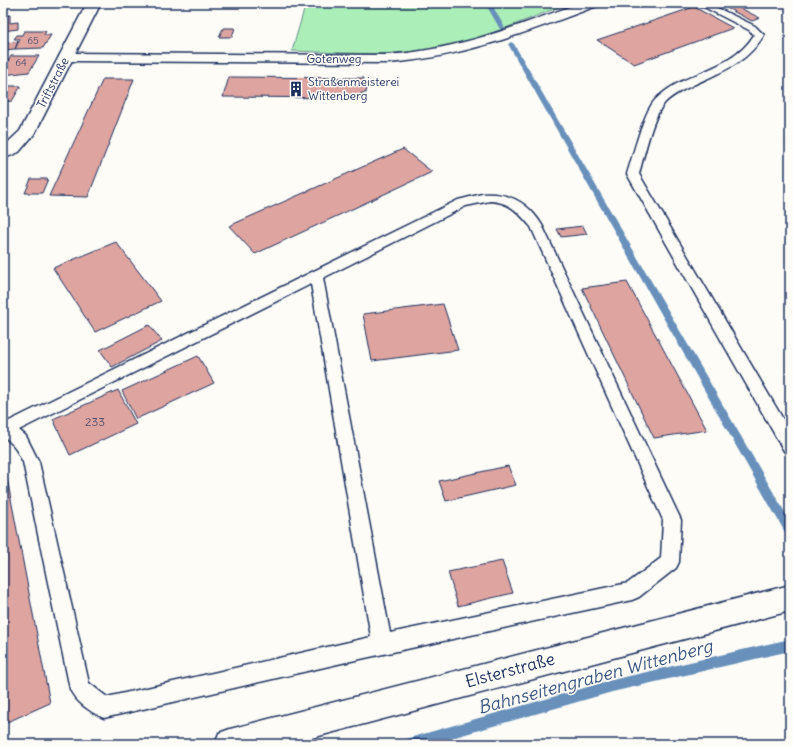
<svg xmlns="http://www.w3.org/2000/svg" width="793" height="747" font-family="Delius,sans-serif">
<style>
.green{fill:#aceeb7;stroke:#648e8a}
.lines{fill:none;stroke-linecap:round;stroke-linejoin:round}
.stream{fill:#6790bb;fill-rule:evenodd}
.building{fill:#dea4a0;stroke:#1b2f5e}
.lane-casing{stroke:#1b2f5e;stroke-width:3}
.street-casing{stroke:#1b2f5e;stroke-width:3}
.secondary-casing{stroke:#1b2f5e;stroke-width:3}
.lane{fill:#fdfcf7;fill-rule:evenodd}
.street{fill:#fdfcf7;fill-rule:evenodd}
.secondary{fill:#fdfcf7;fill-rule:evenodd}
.labels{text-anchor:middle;stroke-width:3;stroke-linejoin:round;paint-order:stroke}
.far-number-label{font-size:10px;fill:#4c4c6e}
.far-street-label{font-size:12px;fill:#1b2f5e;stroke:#fdfcf7}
.far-poi-label{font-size:12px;fill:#1b2f5e;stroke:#fdfcf7;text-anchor:start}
.number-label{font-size:12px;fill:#4c4c6e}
.near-street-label{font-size:17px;fill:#1b2f5e;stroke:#fdfcf7}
.near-water-label{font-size:18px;font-style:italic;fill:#3b5885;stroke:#fdfcf7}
</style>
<rect width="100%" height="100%" fill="#fdfcf7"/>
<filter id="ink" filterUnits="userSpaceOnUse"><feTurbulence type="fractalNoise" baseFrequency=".025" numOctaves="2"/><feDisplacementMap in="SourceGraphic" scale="8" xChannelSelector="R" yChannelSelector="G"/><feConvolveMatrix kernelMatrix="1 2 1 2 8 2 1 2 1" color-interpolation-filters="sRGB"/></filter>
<g filter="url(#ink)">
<!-- green -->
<path class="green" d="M306 3H570C524 20 478 42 429 50 384 57 337 52 292 51Z"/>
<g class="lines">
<!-- stream -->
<g class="stream">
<path d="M485 3H491L505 28 504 29H500Z"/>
<path d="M511 42 514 44 790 521V536L786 534 508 44Z"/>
<path d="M790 639V651L612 692 431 744H403L405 740 409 738 612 680Z"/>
</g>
</g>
<!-- building -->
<g class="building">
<path d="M717 3H730L760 18 752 21Z"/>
<path d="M694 7 733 28 634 64 597 40Z"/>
<path d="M10 15V23L18 22V29L3 31V16Z"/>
<path d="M223 28H235L232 37H219Z"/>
<path d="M24 31H46L44 35H51L43 48 15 49 20 39H14L17 35H22Z"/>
<path d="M18 41 15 49 3 50V44Z"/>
<path d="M11 56H39L29 72 3 75V70Z"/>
<path d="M229 77 364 78 363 86H367L366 93H361V98L223 97Z"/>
<path d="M103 79H134L88 197 49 196Z"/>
<path d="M3 86H21L12 101 3 102Z"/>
<path d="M403 149 432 172 255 254 229 226Z"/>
<path d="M31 179H48L42 193H25Z"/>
<path d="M583 226 587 234 561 237 557 229Z"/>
<path d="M116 242 161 301 95 332 53 268Z"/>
<path d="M627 282 707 430 654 438 582 288Z"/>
<path d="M443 304 458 350 372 361 363 314Z"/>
<path d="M149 325 162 341 112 367 100 350Z"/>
<path d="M198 356 214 383 136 419 122 391Z"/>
<path d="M118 390 136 424 70 455 53 419Z"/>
<path d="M508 466 516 485 446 501 439 481Z"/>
<path d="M7 478 50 703 3 724V479Z"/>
<path d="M502 561 513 593 458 606 448 572Z"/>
</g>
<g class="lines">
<!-- lane casing -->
<g class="lane-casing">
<g id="lane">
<path d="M696 3H707L755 26 764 35C746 64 723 71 693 85 683 90 670 96 663 105 652 119 644 156 639 174L790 431V453L784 451 627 174C633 156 643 113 655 100 684 70 730 73 754 35L749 30Z"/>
<path d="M482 194C509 192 528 202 542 225L681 520 679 562 676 568 639 597 632 600 342 663 104 718C92 713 75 702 70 689L23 462 14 446 5 437 3 438V424L458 200ZM490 201C510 202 518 212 531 227L663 520 661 558 628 583 390 633 323 278 466 206ZM311 284 371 637 107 697 89 683 39 462 26 436 19 430Z"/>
</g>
</g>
<!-- street casing -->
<g class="street-casing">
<g id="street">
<path d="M580 3H599L597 6C528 32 461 58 387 63L66 61 61 60 59 57 61 54 66 53 387 55C458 50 514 27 580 3Z"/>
<path d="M790 585V611L289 744H215L219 733 230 729Z"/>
</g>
</g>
<!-- secondary casing -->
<g class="secondary-casing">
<path id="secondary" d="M87 3H101L35 133 19 152 3 159V147L20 131Z"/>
</g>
<!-- lane -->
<use href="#lane" class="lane"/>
<!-- street -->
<use href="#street" class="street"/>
<!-- secondary -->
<use href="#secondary" class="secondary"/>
</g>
</g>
<!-- icons -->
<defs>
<g id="building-bare" transform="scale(1.2)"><path d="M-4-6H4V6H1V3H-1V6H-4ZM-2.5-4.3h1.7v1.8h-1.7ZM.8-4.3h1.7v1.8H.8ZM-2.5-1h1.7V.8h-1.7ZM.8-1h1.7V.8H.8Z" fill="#1b2f5e" stroke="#fdfcf7" stroke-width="2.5" paint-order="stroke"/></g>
</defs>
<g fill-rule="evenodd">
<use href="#building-bare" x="296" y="89"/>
</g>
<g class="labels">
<!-- far-number labels -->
<g class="far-number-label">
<text x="33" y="44">65</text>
<text x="21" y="66">64</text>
</g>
<!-- far-street labels -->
<g class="far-street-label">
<text x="334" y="63">Gotenweg</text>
<text transform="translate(53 83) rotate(-63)" y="4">Triftstraße</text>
</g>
<!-- far-poi labels -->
<g class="far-poi-label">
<text x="308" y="86">Straßenmeisterei<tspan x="308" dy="14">Wittenberg</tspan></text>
</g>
<!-- number labels -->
<g class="number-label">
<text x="95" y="426">233</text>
</g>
<!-- near-street labels -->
<g class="near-street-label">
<text transform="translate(510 670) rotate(-15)" y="6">Elsterstraße</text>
</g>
<!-- near-water labels -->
<g class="near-water-label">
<text transform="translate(595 677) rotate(-15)" y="6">Bahnseitengraben Wittenberg</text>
</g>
</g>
<!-- margin -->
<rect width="793" height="747" fill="none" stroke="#fdfcf7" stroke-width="16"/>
<rect x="8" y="8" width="777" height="731" fill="none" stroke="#1b2f5e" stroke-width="1.5" filter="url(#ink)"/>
</svg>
